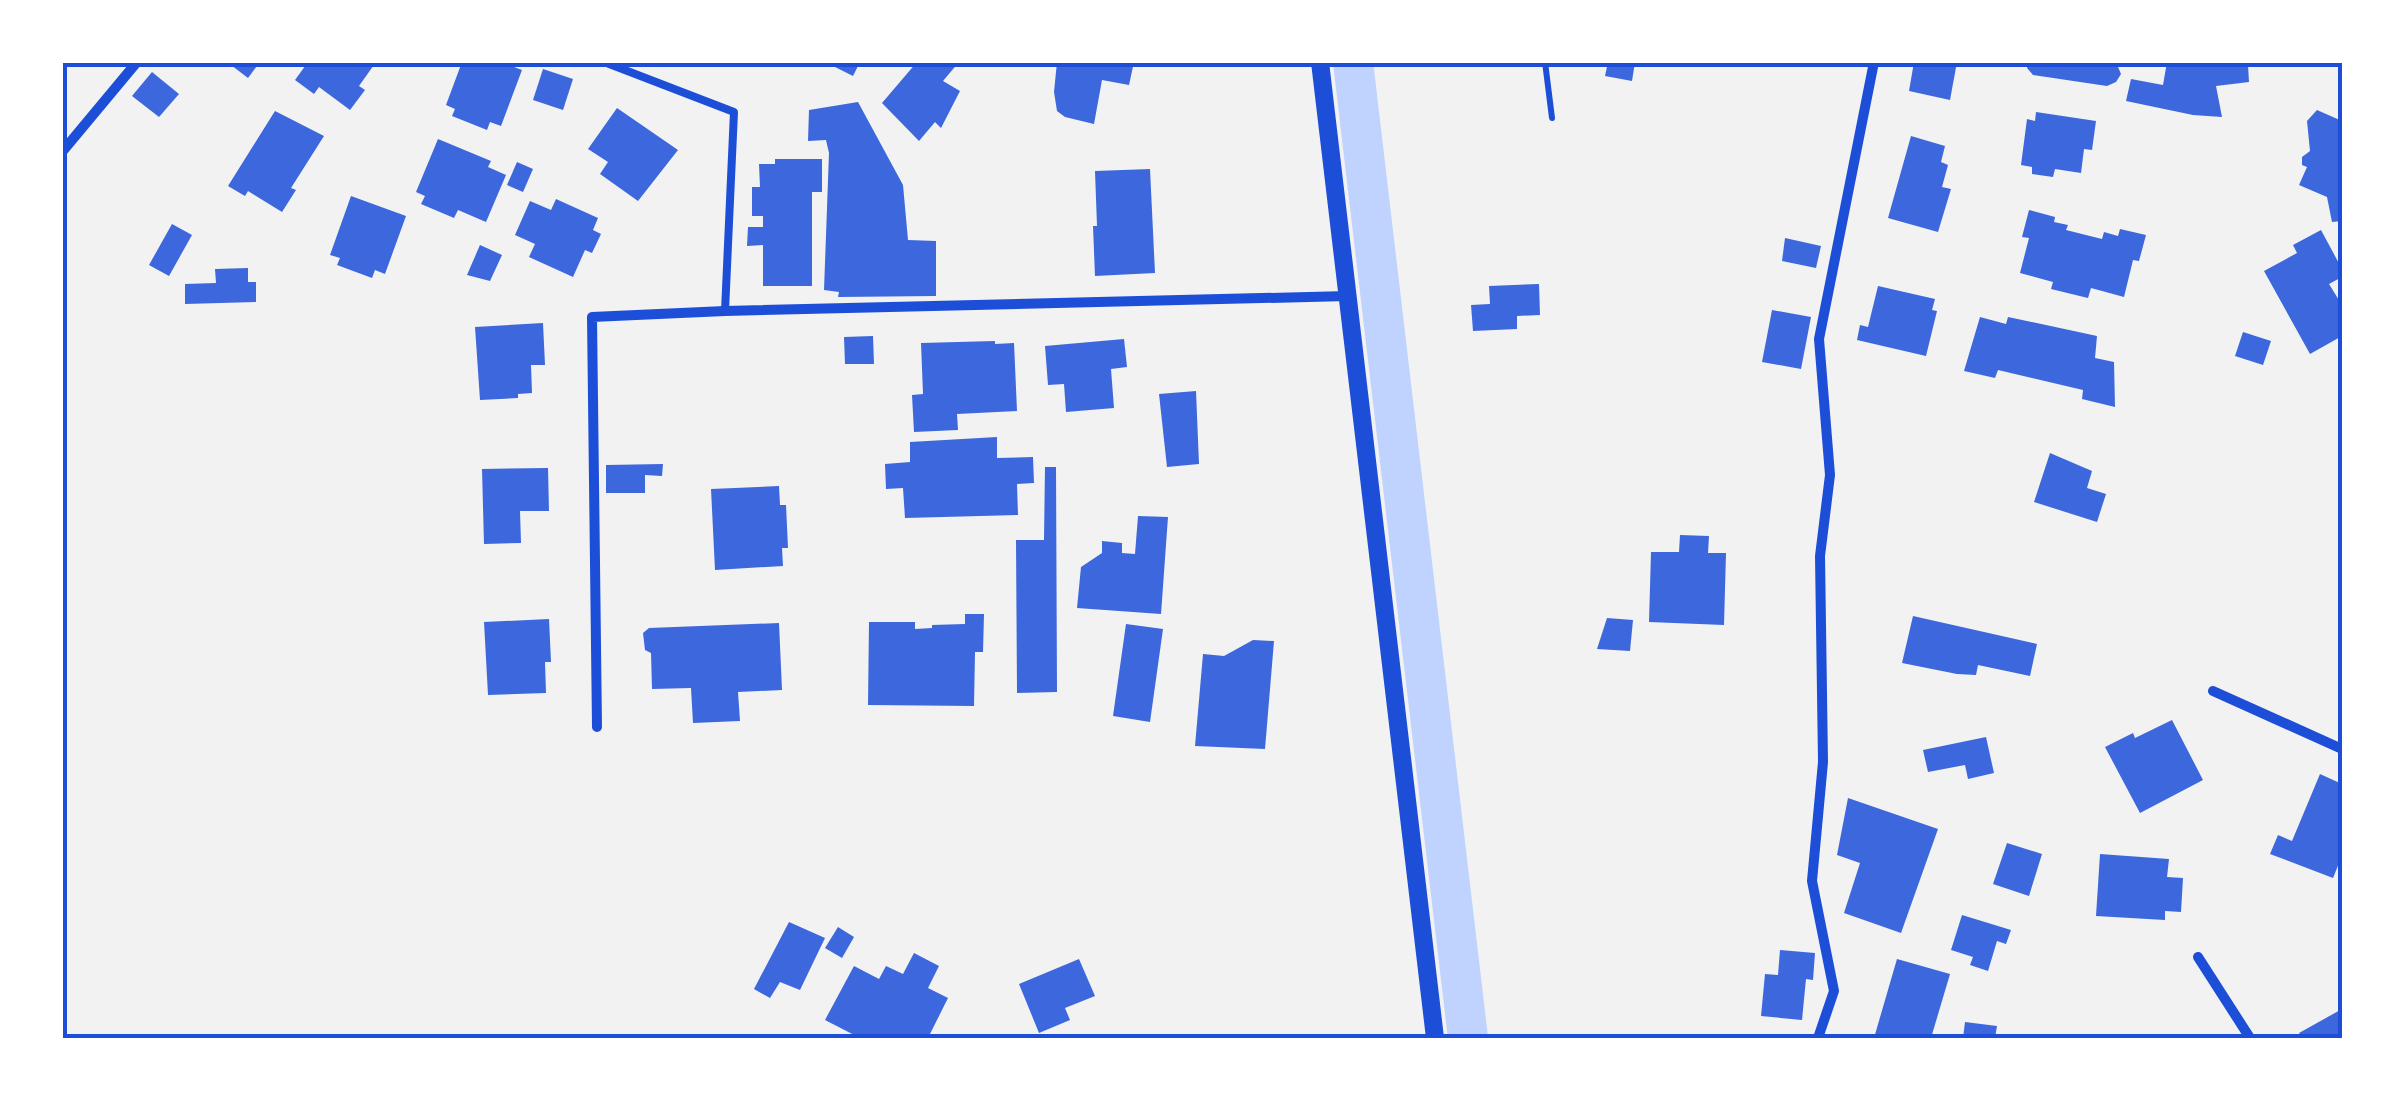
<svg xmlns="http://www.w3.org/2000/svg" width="2405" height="1101" font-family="'Crimson Pro',serif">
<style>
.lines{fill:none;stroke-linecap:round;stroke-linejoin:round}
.canal{stroke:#bfd3fe;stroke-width:40}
.building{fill:#3d67dc}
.path{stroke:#1d4ed8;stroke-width:6}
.service{stroke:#1d4ed8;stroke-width:8}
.minor{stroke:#1d4ed8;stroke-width:10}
.tertiary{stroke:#1d4ed8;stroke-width:18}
.neatline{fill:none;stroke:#1d4ed8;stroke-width:4}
</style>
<rect width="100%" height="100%" fill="#f2f2f2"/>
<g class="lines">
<!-- canal -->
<path class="canal" d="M1353 62 1468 1038"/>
</g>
<!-- building -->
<g class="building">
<path d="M227 62H260L248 78Z"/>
<path d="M308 62H376L359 86 365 90 350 110 319 87 314 94 295 80Z"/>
<path d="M462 62H501L522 70 501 126 490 122 487 130 452 116 455 109 446 105Z"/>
<path d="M834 62H860L853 76 833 66Z"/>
<path d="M917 62H959L943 81 960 91 941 128 935 122 919 141 882 103Z"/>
<path d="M1057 62H1134L1129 85 1102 80 1094 124 1065 117 1057 111 1054 92Z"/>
<path d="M1608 62H1635L1632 81 1605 76Z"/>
<path d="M1914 62H1957L1950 100 1909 91Z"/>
<path d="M2028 62H2116L2121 74 2116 82 2107 86 2033 75 2027 68Z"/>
<path d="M2167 62 2248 65 2249 82 2216 86 2222 117 2193 115 2126 101 2131 79 2163 85Z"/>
<path d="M543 69 573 79 563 110 533 100Z"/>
<path d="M152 72 179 94 159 117 132 96Z"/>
<path d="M858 102 903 185 908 240 936 241V296L838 297 839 292 824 290 829 153 826 140 808 141 809 110Z"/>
<path d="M617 108 678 150 638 201 600 174 608 162 588 149Z"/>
<path d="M2317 110 2342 121V221L2332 222 2327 197 2299 185 2307 167 2302 165V157L2310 151 2307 121Z"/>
<path d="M275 111 324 136 291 188 296 190 282 212 248 191 245 196 228 186Z"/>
<path d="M2036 112 2096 121 2092 150 2084 149 2081 173 2055 169 2053 177 2032 174V167L2021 165 2027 119 2035 121Z"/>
<path d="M1911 136 1945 146 1941 162 1948 165 1942 187 1951 189 1938 232 1888 218Z"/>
<path d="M438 139 491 161 488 167 506 175 486 222 458 210 454 218 421 204 425 196 416 192Z"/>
<path d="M775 159H822V192H812V286H763V245L747 246 748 227H763V216H752V187H760L759 164H775Z"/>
<path d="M517 162 533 169 523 192 507 185Z"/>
<path d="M1150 169 1155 273 1095 276 1093 226H1097L1095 171Z"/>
<path d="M351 196 406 216 385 274 375 270 372 278 337 265 340 258 330 255Z"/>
<path d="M556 199 598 218 593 230 601 234 592 253 585 250 573 277 529 257 535 244 515 235 530 201 551 210Z"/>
<path d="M2029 210 2055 217 2054 222 2068 225 2066 230 2102 239 2104 232 2118 236 2120 229 2146 235 2139 261 2133 260 2124 297 2091 288 2088 298 2051 289 2053 282 2020 273 2029 238 2022 237Z"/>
<path d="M172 224 192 235 169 276 149 265Z"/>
<path d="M2321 230 2342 269V277L2329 284 2342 305V336L2310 354 2264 271 2297 253 2293 245Z"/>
<path d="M1785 238 1821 246 1816 268 1782 261Z"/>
<path d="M480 245 502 255 490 281 467 275Z"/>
<path d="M248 268V282H256V302L185 304V284L216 283 215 269Z"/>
<path d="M1539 284 1540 315 1517 316V329L1473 331 1471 305 1490 304 1489 286Z"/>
<path d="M1878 286 1935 299 1932 310 1937 311 1926 356 1857 340 1860 325 1868 327Z"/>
<path d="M1772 310 1811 317 1801 369 1762 362Z"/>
<path d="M1980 317 2006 324 2008 317 2097 336 2095 358 2114 362 2115 407 2082 399 2083 390 1998 370 1995 378 1964 371Z"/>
<path d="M543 323 545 365H531L532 393 518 394V398L480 400 475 327Z"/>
<path d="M2243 332 2271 341 2263 365 2235 356Z"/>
<path d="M873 336 874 364H845L844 337Z"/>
<path d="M1124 339 1127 367 1111 369 1114 408 1066 412 1064 384 1048 385 1045 346Z"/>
<path d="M995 341V344L1014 343 1017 411 957 414 958 430 914 432 912 395 923 394 921 343Z"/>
<path d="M1196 391 1199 464 1167 467 1159 394Z"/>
<path d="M997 437V458L1033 457 1034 483 1017 484 1018 515 905 518 903 488 886 489 885 464 910 462V442Z"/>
<path d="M2050 453 2092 471 2087 488 2106 494 2097 522 2034 502Z"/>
<path d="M663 464 662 476 645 475V493H606V465Z"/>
<path d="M1045 467H1056L1057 692 1017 693 1016 540H1044Z"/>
<path d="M548 468 549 511H520L521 543 484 544 482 469Z"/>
<path d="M779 486 780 505H786L788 548H782L783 566 715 570 711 489Z"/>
<path d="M1138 516 1168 517 1161 614 1077 608 1081 567 1102 553V541L1122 543V553L1135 554Z"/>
<path d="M1680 535 1709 536 1708 553H1726L1724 625 1649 622 1651 552H1679Z"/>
<path d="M965 614H984L983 652H975L974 706 868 705 869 622H915V629L932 628V625L965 624Z"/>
<path d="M1913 616 2037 644 2030 676 1978 665 1976 675 1957 674 1902 663Z"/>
<path d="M1607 618 1633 620 1630 651 1597 649Z"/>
<path d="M549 619 551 662H545L546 693 488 695 484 622Z"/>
<path d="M779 623 782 690 738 692 740 721 693 723 691 688 652 689 651 653 645 650 643 633 649 628Z"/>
<path d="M1126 624 1163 629 1150 722 1113 716Z"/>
<path d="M1253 640 1274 641 1265 749 1195 746 1203 654 1224 656Z"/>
<path d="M2172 720 2203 780 2140 813 2105 747 2133 733 2135 738Z"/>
<path d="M1986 737 1994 773 1968 779 1965 765 1928 772 1923 750Z"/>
<path d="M2320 774 2342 784V856L2333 878 2270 854 2278 835 2292 841Z"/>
<path d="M1848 798 1938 829 1901 933 1844 913 1860 863 1837 855Z"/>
<path d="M2007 843 2042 854 2029 896 1993 884Z"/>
<path d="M2100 854 2169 859 2167 877 2183 878 2181 912 2165 911V920L2096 916Z"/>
<path d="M1962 915 2011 930 2006 944 1997 941 1988 971 1970 965 1973 957 1951 950Z"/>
<path d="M789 922 825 938 800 990 780 982 770 998 754 989Z"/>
<path d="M838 927 854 937 842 958 825 948Z"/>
<path d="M1780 950 1815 953 1813 980 1806 979 1802 1020 1761 1016 1765 974 1778 975Z"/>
<path d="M914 953 939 966 928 988 948 998 930 1034 939 1038H860L825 1020 854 966 879 979 886 966 903 974Z"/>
<path d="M1079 959 1095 996 1065 1008 1070 1020 1039 1033 1019 984Z"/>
<path d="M1897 959 1950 974 1931 1038H1874Z"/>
<path d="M2342 1009V1038H2302L2299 1033Z"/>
<path d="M1965 1022 1997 1026 1995 1038H1963Z"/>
</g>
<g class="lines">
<!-- path -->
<path class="path" d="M1545 62 1552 118"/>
<!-- service -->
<path class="service" d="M604 62 734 112 725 311"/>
<!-- minor -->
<g class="minor">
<path d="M62 152 137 62"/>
<path d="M2213 691 2342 749"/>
<path d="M597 727 592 317 725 311 1348 296"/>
<path d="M2198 957 2250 1038"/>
<path d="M1818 1038 1834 991 1812 881 1823 762 1820 556 1830 475 1819 339 1874 62"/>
</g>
<!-- tertiary -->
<path class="tertiary" d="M1320 62 1435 1038"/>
</g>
<!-- border -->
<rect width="2405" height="1101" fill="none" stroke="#ffffff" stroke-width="130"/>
<rect x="65" y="65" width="2275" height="971" class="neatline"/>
</svg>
